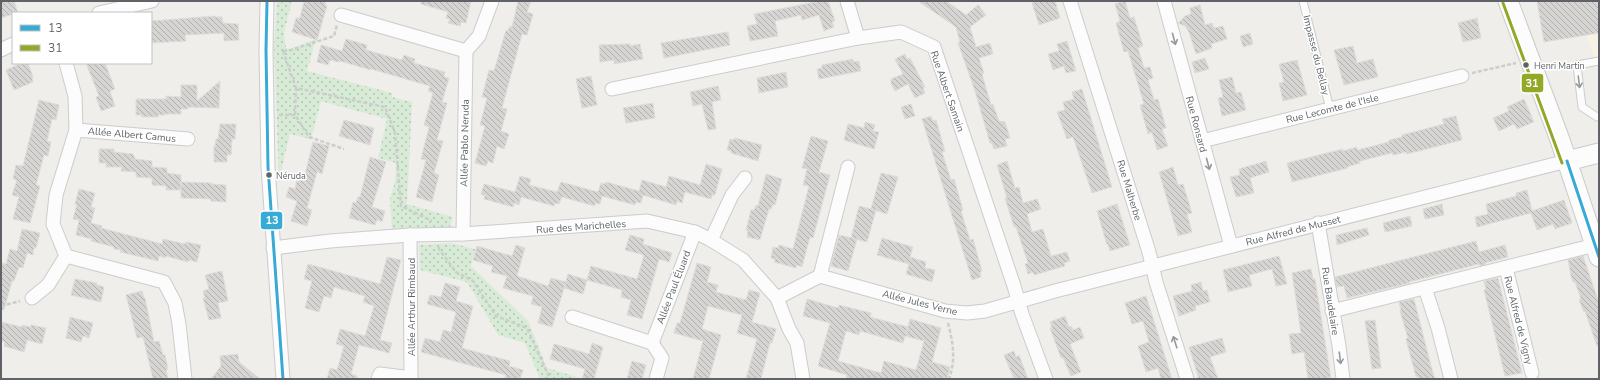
<svg xmlns="http://www.w3.org/2000/svg" width="1600" height="380" font-family="'Nunito Sans',sans-serif">
<style>
.commercial{fill:#f7f3e4}
.green{fill:url(#green-dots)}
.building{fill:url(#building-back-hatch);stroke:#deddd9;fill-rule:evenodd}
.lines{fill:none;stroke-linecap:round;stroke-linejoin:round}
.lane-casing{stroke:#cbcccc;stroke-width:9}
.street-casing{stroke:#cbcccc;stroke-width:15}
.secondary-casing{stroke:#cacacb;stroke-width:21}
.path{stroke:#cacfcc;stroke-width:2.5;stroke-dasharray:4 2;stroke-linecap:butt}
.lane{stroke:#fdfcfc;stroke-width:7}
.street{stroke:#fdfcfc;stroke-width:13}
.secondary{stroke:#fdfcfc;stroke-width:19}
.bus-1-casing{stroke:#fff;stroke-width:6}
.bus-2-casing{stroke:#fff;stroke-width:6}
.bus-1{stroke:#37abd5;stroke-width:3}
.bus-2{stroke:#91a926;stroke-width:3}
.oneway{stroke:#96999c}
.bus-dot{fill:#5f6368;stroke:#fff;stroke-width:1.5}
.labels{text-anchor:middle;stroke-width:3;stroke-linejoin:round;paint-order:stroke}
.bus-label{font-size:9px;fill:#5f6368;stroke:#fff;text-anchor:start}
.street-label{font-size:10px;fill:#5f6368;stroke:#fff}
.line-badge{stroke:#fff;stroke-width:1.5}
.badge-label{font-size:11px;text-anchor:middle;font-weight:bold;fill:#fff}
</style>
<defs>
<pattern id="green-dots" width="8" height="8" patternUnits="userSpaceOnUse"><rect width="8" height="8" fill="#d8ebd6"/><path d="M2 2h.1M6 6h.1" fill="none" stroke="#b2c2b1" stroke-width="1.8" stroke-linecap="round"/></pattern>
<pattern id="building-back-hatch" width="6" height="6" patternUnits="userSpaceOnUse"><rect width="6" height="6" fill="#d6d5d3"/><path d="M-1 5l2 2M0 0l6 6M5-1l2 2" fill="none" stroke="#b1b0af"/></pattern>
</defs>
<rect width="100%" height="100%" fill="#efeeea"/>
<!-- commercial -->
<path class="commercial" d="M1574 1H1599V70Z"/>
<!-- green -->
<g class="green">
<path d="M277 1H292L284 33 286 48 290 49 316 39 307 71 392 93V97L412 102 407 204 453 217 450 227 392 231 390 199 395 182 396 163 378 158 387 119 321 101 311 139 290 134 279 179 274 48Z"/>
<path d="M451 243 475 249 471 266 528 321 547 368 577 377V379H540L525 343 498 335 467 282 420 270 419 245Z"/>
</g>
<!-- building -->
<g class="building">
<path d="M1 1H14L18 13H13V14L1 18Z"/>
<path d="M304 1H326L325 5 327 6 317 40 292 32 296 18H300Z"/>
<path d="M421 1H471L466 23 461 22 460 26 448 23 450 19 446 18 448 12 421 4Z"/>
<path d="M518 1H531L527 12 533 14 527 35 522 34 502 108 507 109 501 131 509 134 504 149 497 146 493 163 488 161 486 166 475 163 485 126 480 125 487 98 482 97 489 70 494 71 506 30 508 31 510 26 512 27Z"/>
<path d="M820 1H828L835 21 832 22 834 27 824 31 819 15 802 20 801 15 775 21 778 36 750 41 747 26 757 24 754 14Z"/>
<path d="M918 1H946L966 15 978 5 986 15 970 27 976 47 990 43 993 54 979 58 984 73 982 74 991 105 993 104 999 121 1005 122 1010 138 1005 139 1007 146 994 149 992 143H990L975 91 958 43 960 42 956 27Z"/>
<path d="M1037 1H1055L1060 18 1039 25 1032 3Z"/>
<path d="M1125 1 1130 18 1134 17 1143 46 1138 48 1144 68 1150 67 1153 78 1148 80 1154 100 1158 99 1166 128 1162 129 1168 146 1157 150 1152 132 1148 134 1140 105 1144 104 1128 51 1124 52 1116 23 1120 21 1115 4Z"/>
<path d="M1537 1H1599V33L1544 42Z"/>
<path d="M1200 5 1205 25 1212 23 1214 28 1223 26 1227 39 1211 44 1212 48 1196 54 1189 32 1185 26 1178 23 1185 16 1191 14 1190 8Z"/>
<path d="M215 16V17H222L223 23 238 24 239 40 224 41V33L185 35 186 41 151 43V21Z"/>
<path d="M1477 18 1481 38 1463 42 1458 23Z"/>
<path d="M728 32 730 45 664 58 661 43Z"/>
<path d="M1250 33 1253 44 1243 47 1240 36Z"/>
<path d="M346 39 367 45 366 50 402 60 404 55 415 59 414 63 445 72 444 77 449 78 442 102 447 103 437 140 443 141 434 173 439 175 432 202 416 197 426 160 421 159 429 127 424 125 433 93 428 91 430 86 371 69V70L340 61 339 62 330 60 328 65 317 62 321 45 342 51Z"/>
<path d="M1067 41 1076 71 1066 73 1064 66 1053 70 1048 54 1059 51 1057 44Z"/>
<path d="M630 44V46L640 44 643 59 614 64V60L600 62 599 45Z"/>
<path d="M1353 46 1357 63 1373 59 1378 77 1344 85 1334 50Z"/>
<path d="M905 54 907 59 910 58 925 87 923 88 925 93 915 98 908 84 895 91 891 84V79L903 74 895 59Z"/>
<path d="M1205 58 1209 69 1195 73 1192 62Z"/>
<path d="M853 59V62L859 61 861 71 819 79 817 69 822 68V65Z"/>
<path d="M1297 60 1307 95 1283 101 1279 83 1284 82 1279 64Z"/>
<path d="M22 63H28L33 77 32 78 33 82 14 90 6 70Z"/>
<path d="M86 63H105L115 89 110 91 115 106 101 111 96 97 99 96Z"/>
<path d="M786 72 788 87 759 93 757 78Z"/>
<path d="M591 76 597 105 582 108 576 79Z"/>
<path d="M1232 77 1236 93 1241 92 1246 110 1222 116 1218 98 1223 97 1219 80Z"/>
<path d="M220 81 219 108 188 107V109H181V114H166V115H158V117H142V115H136V99H166V96L181 97V85H197V101Z"/>
<path d="M718 86 721 100 712 102 716 129 708 130 702 104 693 106 690 92Z"/>
<path d="M1082 89 1112 187 1092 193 1073 137 1067 139 1057 112 1065 110 1063 102 1074 99 1072 92Z"/>
<path d="M1524 99 1534 122 1517 129 1514 124 1499 131 1493 118 1509 111 1507 107Z"/>
<path d="M39 100 59 105 56 120 52 119 47 141 51 142 48 156 44 155 36 185 40 186 30 223 13 219 19 197 12 195 17 180 13 179 16 165 23 166Z"/>
<path d="M653 103 655 118 626 123 623 108Z"/>
<path d="M911 104 915 116 905 119 901 107Z"/>
<path d="M931 116 933 121 936 120 945 151 942 152 951 180 954 179 963 210 961 211 970 240 973 239 982 271 980 272 981 277 972 280 922 119Z"/>
<path d="M1456 116 1462 140 1407 154 1406 152 1393 155 1392 153 1360 161V163L1347 167 1348 168 1292 182 1287 163 1343 149V151L1357 147V150L1389 142V140L1402 137V135L1444 124 1442 119Z"/>
<path d="M344 120 374 128 370 145 339 136Z"/>
<path d="M865 122 875 125 873 131 879 132 874 149 844 140 848 124 864 128Z"/>
<path d="M220 124H236L235 139H232L231 155H227V162H214V146H215L216 139H218Z"/>
<path d="M811 136 828 141 819 172 830 175 813 238 810 237 802 267 797 265 796 268 774 262 775 259 771 258 773 247 778 248 779 245 793 249 809 186 803 185 807 169 802 168Z"/>
<path d="M735 138 762 145 758 161 731 153V151L727 150 730 139 734 140Z"/>
<path d="M313 142 329 146 322 174 317 172 307 208 312 210 307 226 291 221 297 201 286 197 289 187 295 189 298 173 305 174Z"/>
<path d="M99 149H114V152L133 154 135 159 152 161V167L167 168V173L181 175V190H166V186L152 185V178L136 177V172L121 171 122 167H106V163H99Z"/>
<path d="M370 157 386 162 372 207 385 211 382 222 377 220 375 225 349 218 353 202 356 203 358 197H360Z"/>
<path d="M1007 161 1015 188 1019 187 1023 203 1037 199 1041 209 1027 214 1032 232 1043 229 1051 256 1067 252 1070 261 1064 263 1065 266 1034 275 1033 272 1028 274 1025 264 1028 263 1016 227H1014L1005 198H1007L997 165Z"/>
<path d="M1266 161 1269 172 1250 178 1254 193 1236 197 1230 177 1240 175 1239 169Z"/>
<path d="M706 164 722 169 715 195H712L711 199 685 192 682 203 677 201 676 205 643 195 641 203 636 202 635 205 602 196 600 204 595 203V206L562 197 559 204 555 203 554 206 521 197 519 205 514 203 513 207 484 199 485 196 481 194 484 184 515 192 520 176 531 179 529 185 557 192 561 182 598 192 601 183 605 184 606 182 639 191 642 180 666 187 669 176 700 185Z"/>
<path d="M1173 167 1178 185 1183 184 1192 213 1187 214 1192 232 1178 236 1159 172Z"/>
<path d="M881 173 898 177 887 214 871 209Z"/>
<path d="M766 174 782 179 775 205 773 204 771 209H769L760 240 747 237 748 231 746 230 751 210H754L756 205 758 206Z"/>
<path d="M181 182 212 183V184L226 185V202L211 201V199L181 198Z"/>
<path d="M79 189 95 193 91 207 95 208 91 223 102 226 101 228 162 244 163 239 185 244 186 242 201 245 197 262 189 260 188 262 166 256V258L159 256 158 261 120 252 121 250 114 249V247L91 241 92 239 76 235 79 220 73 219 77 204H75Z"/>
<path d="M1527 190 1532 211 1564 200 1572 223 1555 229 1553 224 1537 230 1531 213 1477 227 1475 217 1488 214 1486 204 1516 196V193Z"/>
<path d="M1117 204 1130 245 1110 251 1108 244 1107 245 1097 211Z"/>
<path d="M1442 204 1444 215 1425 219 1423 209Z"/>
<path d="M859 206 876 210 867 242 851 238Z"/>
<path d="M1410 216 1412 226 1385 232 1383 223Z"/>
<path d="M1367 228 1369 235 1337 245 1336 235Z"/>
<path d="M22 229 40 233 36 248H34L33 255 27 253 23 268 19 267 14 281H12L4 310 1 309V263L6 264 10 249 17 251Z"/>
<path d="M630 235 644 239 643 244 672 253 669 262 659 259 642 319 627 315 631 300 621 297 622 290 587 280 591 266 637 279 644 255 625 250Z"/>
<path d="M839 235 857 239 848 271 831 266Z"/>
<path d="M882 238 913 247 910 257 926 262 925 268 935 270 932 282 906 274 909 264 877 255Z"/>
<path d="M1476 241 1479 252 1505 245 1508 257 1485 263 1486 264 1480 266 1479 264 1409 282 1410 283 1347 298 1344 286 1337 287 1335 277Z"/>
<path d="M516 245 525 248 517 276 548 286 551 278 566 282 552 327 538 323 542 307 531 304 533 296 503 288 507 276 491 272 493 266 473 260 477 246 512 256Z"/>
<path d="M1279 256 1287 284 1276 286 1272 269 1249 275 1252 286 1228 292 1223 270Z"/>
<path d="M1583 256 1599 303V346H1597L1585 311 1584 312 1579 300 1581 299 1575 282H1573L1571 276 1568 260Z"/>
<path d="M387 257 401 260 380 340 392 343 389 353 359 345 351 374 357 376V379H327L330 368 337 370 344 346 336 344 340 329 365 336 374 306 363 302 365 296 334 287 331 298 324 296 319 312 305 308 312 281 304 279 308 264 380 284Z"/>
<path d="M697 263 711 267 707 282 718 285 716 292 746 300 749 290 760 293 752 322 776 329 772 343H770L761 379H746L757 339 737 333 742 315 708 306 702 329 721 335 709 379H693L703 341 674 333 677 323H680Z"/>
<path d="M1311 269 1313 279H1315L1331 379H1308L1304 352 1292 354 1289 334 1301 333 1292 273Z"/>
<path d="M222 271 228 301 218 303 221 318 209 320 203 298H205L203 291 209 289 205 275Z"/>
<path d="M568 274 587 280 583 294 564 288Z"/>
<path d="M1498 278 1522 373 1505 376 1484 290 1486 289 1484 281Z"/>
<path d="M75 279 97 283V285L104 287 101 302 71 295Z"/>
<path d="M1201 282 1203 291 1207 290 1210 302 1195 306 1196 310 1179 316 1173 296 1192 291 1191 285Z"/>
<path d="M445 283 460 287 456 301 473 306 462 348 510 361 509 366 523 370 520 379H505L506 375 421 352 425 338 440 342 443 330 451 332 456 312 427 304 430 295 441 297Z"/>
<path d="M142 291 144 298H145L154 342 159 341 163 355H165L168 369 166 370 168 379H153L143 337 137 338 126 295Z"/>
<path d="M1146 296 1158 334 1172 379H1161L1158 368 1146 372 1138 346 1149 342 1143 321 1132 324 1125 303Z"/>
<path d="M807 299 838 308 839 305 871 313 870 317 908 327 906 334 910 319 941 328 932 362 950 367 947 379H846L847 375 818 366 830 323 803 316ZM846 331 859 335 860 331 903 343 905 336 924 341 916 370 884 361 881 373 838 361Z"/>
<path d="M1414 299 1431 366 1435 379H1418V376L1416 377 1406 339 1408 338 1400 311H1401L1399 302Z"/>
<path d="M1065 316 1069 327 1071 326 1073 330 1080 327 1084 338 1070 344 1081 372 1071 376 1063 358H1061L1050 328 1052 327 1050 322Z"/>
<path d="M70 317 93 323 89 338 83 336 81 342 66 338Z"/>
<path d="M1375 320 1381 368 1372 369 1365 321Z"/>
<path d="M1 322 22 327V325L30 327 31 325 46 328 42 344 27 340 24 352 4 346 5 342 1 341Z"/>
<path d="M1222 338 1226 352 1210 357 1218 379H1199L1189 347Z"/>
<path d="M592 343 603 347 594 379H582L585 369 550 359 554 344 589 354Z"/>
<path d="M1014 351 1016 357 1019 355 1028 379H1014L1004 355Z"/>
<path d="M238 354 239 362 260 379H211L221 366 220 356Z"/>
<path d="M632 361 646 365 642 379H627Z"/>
</g>
<g class="lines">
<!-- lane casing -->
<g class="lane-casing">
<g id="lane">
<path d="M1303 1 1330 109"/>
<path d="M1599 61 1577 65 1582 107 1597 117H1599"/>
</g>
</g>
<!-- street casing -->
<g class="street-casing">
<g id="street">
<path d="M267 1 266 50 268 167 283 379"/>
<path d="M847 1 858 38"/>
<path d="M1070 1 1149 252 1156 282 1187 379"/>
<path d="M1164 1 1231 246"/>
<path d="M99 13 152 1"/>
<path d="M341 15 466 51"/>
<path d="M1 50 13 44"/>
<path d="M66 63 75 96 76 130 56 195 53 224 66 256 164 282 175 303 179 324 185 379"/>
<path d="M612 89 858 38 901 32 934 47 1014 286 1022 314 1046 379"/>
<path d="M76 130 188 139"/>
<path d="M1202 141 1462 76"/>
<path d="M1318 223 1339 346 1343 379"/>
<path d="M463 234 466 51 479 36 492 1"/>
<path d="M711 240 732 195 745 178"/>
<path d="M273 248 330 241 410 235 463 234 647 221 695 232 711 240 743 260 777 298 789 329 797 343 803 379"/>
<path d="M1506 268 1532 373"/>
<path d="M820 276 848 167"/>
<path d="M1425 288 1438 328 1451 379"/>
<path d="M32 298 48 285 66 256"/>
<path d="M777 298 820 276 945 311 967 313 985 311 1055 291 1567 161"/>
<path d="M1332 311 1595 245"/>
<path d="M572 317 652 343 662 358 656 379"/>
<path d="M652 343 695 232"/>
<path d="M378 379 380 374 411 378 410 235"/>
</g>
</g>
<!-- secondary casing -->
<g class="secondary-casing">
<g id="secondary">
<path d="M1508 1 1560 140 1599 257"/>
<path d="M1567 161 1599 153"/>
</g>
</g>
<!-- path -->
<g class="path">
<path d="M283 51 296 88 385 107 395 133 401 206 432 221"/>
<path d="M283 51 291 50 334 36 337 25"/>
<path d="M1472 73 1516 63"/>
<path d="M279 115H295L309 137 344 149"/>
<path d="M295 115 296 88"/>
<path d="M439 247V249L456 272 473 281 496 316 527 328 550 379"/>
<path d="M1 306 20 301"/>
<path d="M948 323C953 342 956 360 949 379"/>
</g>
<!-- lane -->
<use href="#lane" class="lane"/>
<!-- street -->
<use href="#street" class="street"/>
<!-- secondary -->
<use href="#secondary" class="secondary"/>
<!-- bus-1 casing -->
<g class="bus-1-casing">
<g id="bus-1">
<path d="M267 1 266 50 268 167 283 379"/>
<path d="M1567 161 1599 257"/>
</g>
</g>
<!-- bus-2 casing -->
<g class="bus-2-casing">
<path id="bus-2" d="M1503 3 1562 163"/>
</g>
<!-- bus-1 -->
<use href="#bus-1" class="bus-1"/>
<!-- bus-2 -->
<use href="#bus-2" class="bus-2"/>
</g>
<!-- one-way arrows -->
<defs><path id="oneway-shaft" d="M-6 0H5M1.5-3L5.5 0L1.5 3" fill="none" stroke-width="1.6" stroke-linecap="round" stroke-linejoin="round"/></defs>
<g class="oneway">
<use href="#oneway-shaft" transform="translate(1174 39) rotate(75)"/>
<use href="#oneway-shaft" transform="translate(1579 82) rotate(83)"/>
<use href="#oneway-shaft" transform="translate(1208 164) rotate(75)"/>
<use href="#oneway-shaft" transform="translate(1175 342) rotate(-108)"/>
<use href="#oneway-shaft" transform="translate(1340 358) rotate(83)"/>
</g>
<!-- markers -->
<g class="bus-dot">
<circle cx="1526" cy="65" r="3.5"/>
<circle cx="269" cy="175" r="3.5"/>
</g>
<g class="labels">
<!-- bus labels -->
<g class="bus-label">
<text x="1534" y="69">Henri Martin</text>
<text x="276" y="179">Néruda</text>
</g>
<!-- street labels -->
<g class="street-label">
<text transform="translate(1317 55) rotate(76)" y="4">Impasse du Bellay</text>
<text transform="translate(948 91) rotate(71)" y="4">Rue Albert Samain</text>
<text transform="translate(1332 108) rotate(-14)" y="4">Rue Lecomte de l'Isle</text>
<text transform="translate(1197 124) rotate(75)" y="4">Rue Ronsard</text>
<text transform="translate(132 134) rotate(5)" y="4">Allée Albert Camus</text>
<text transform="translate(464 143) rotate(-89)" y="4">Allée Pablo Neruda</text>
<text transform="translate(1130 190) rotate(73)" y="4">Rue Malherbe</text>
<text transform="translate(581 226) rotate(-4)" y="4">Rue des Marichelles</text>
<text transform="translate(1293 230) rotate(-14)" y="4">Rue Alfred de Musset</text>
<text transform="translate(673 287) rotate(-69)" y="4">Allée Paul Éluard</text>
<text transform="translate(1331 301) rotate(81)" y="4">Rue Baudelaire</text>
<text transform="translate(920 302) rotate(14)" y="4">Allée Jules Verne</text>
<text transform="translate(411 307) rotate(-90)" y="4">Allée Arthur Rimbaud</text>
<text transform="translate(1519 320) rotate(76)" y="4">Rue Alfred de Vigny</text>
</g>
</g>
<g class="line-badge">
<rect x="1521" y="73" width="23" height="20" rx="4" fill="#91a926"/>
<rect x="260" y="211" width="23" height="19" rx="4" fill="#37abd5"/>
</g>
<g class="badge-label">
<text x="1532" y="87">31</text>
<text x="272" y="224">13</text>
</g>
<!-- border -->
<rect width="1600" height="380" fill="none" stroke="#5f6368" stroke-width="4"/>
<!-- legend -->
<rect x="12" y="12" width="140" height="52" fill="#ffffff" stroke="#bfc1c3"/>
<rect x="20" y="25" width="20" height="6" fill="#37abd5" stroke="#bfc1c3"/>
<text x="48" y="32" font-size="12" fill="#5f6368">13</text>
<rect x="20" y="45" width="20" height="6" fill="#91a926" stroke="#bfc1c3"/>
<text x="48" y="52" font-size="12" fill="#5f6368">31</text>
</svg>
